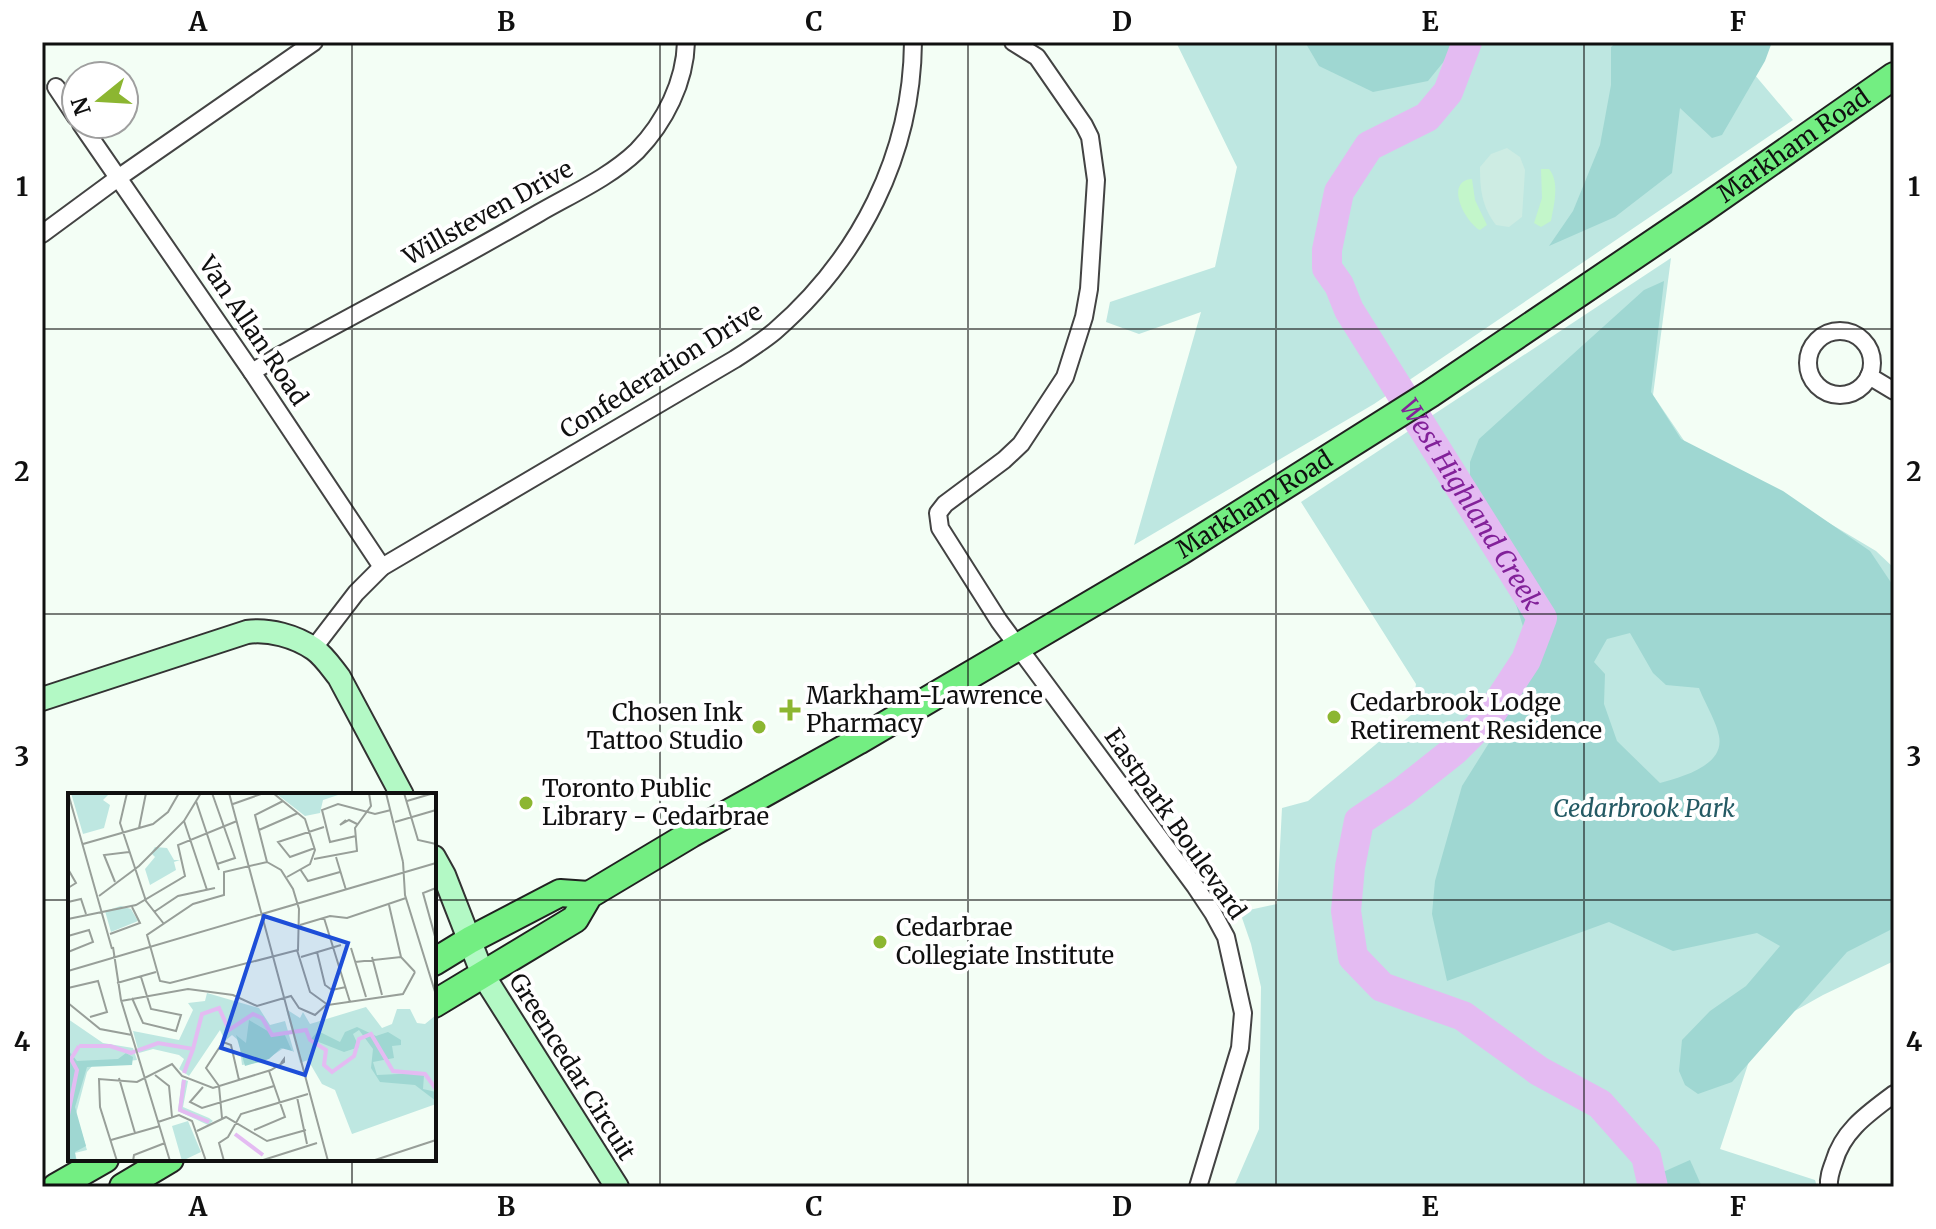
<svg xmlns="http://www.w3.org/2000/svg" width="1936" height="1229" font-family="Merriweather,serif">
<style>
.green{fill:#bee7e1}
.forest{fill:#9fd7d2;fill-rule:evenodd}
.sand{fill:#c3f6ca}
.pitch{fill:#cdece3}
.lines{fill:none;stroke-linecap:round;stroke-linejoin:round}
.river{stroke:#e4bbf2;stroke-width:30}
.street-casing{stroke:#434343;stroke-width:20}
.secondary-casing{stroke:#323232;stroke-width:26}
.primary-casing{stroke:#212121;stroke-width:30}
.street{stroke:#fff;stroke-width:16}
.secondary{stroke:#b3f9c5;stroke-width:22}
.primary{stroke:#73ee82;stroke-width:26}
.grid{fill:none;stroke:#101010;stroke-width:2;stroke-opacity:0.55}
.poi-dot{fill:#8cb631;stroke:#fff;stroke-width:3}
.labels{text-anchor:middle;stroke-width:8;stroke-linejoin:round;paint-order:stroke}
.street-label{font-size:24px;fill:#101010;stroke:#fff}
.poi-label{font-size:24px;fill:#101010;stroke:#fff;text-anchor:start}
.park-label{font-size:24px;font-style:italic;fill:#245a64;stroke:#fff}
.water-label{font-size:26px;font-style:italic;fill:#822199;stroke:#fff}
.inset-river{fill:none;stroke:#e4bbf2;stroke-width:4}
.inset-road{fill:none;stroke:#989f99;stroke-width:2}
.view{fill:#1d4ed8;fill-opacity:0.15;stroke:#1d4ed8;stroke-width:4}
.inset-edge{fill:none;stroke:#101010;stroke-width:4}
.neatline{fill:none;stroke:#101010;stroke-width:3}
.grid-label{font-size:26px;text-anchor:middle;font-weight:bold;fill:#101010}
</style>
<rect width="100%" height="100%" fill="#f3fef5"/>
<!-- green -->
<g class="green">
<path d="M1176 42H1727L1793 120 1374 404 1134 545 1201 312 1139 334 1106 322 1110 302 1215 267 1237 167Z"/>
<path d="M1671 258 1653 395 1687 445 1777 492 1876 551 1894 568V961L1823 995 1759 1031 1720 1149 1815 1180 1817 1187H1232L1236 1182 1259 1129 1261 987 1251 944 1240 912 1277 904 1282 808 1308 801 1411 715 1416 684 1301 502Z"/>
</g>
<!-- forest -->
<g class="forest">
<path d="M1305 42H1457L1458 44 1428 81 1373 92 1319 66Z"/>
<path d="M1617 42H1772L1765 61 1722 135 1712 138 1680 108 1672 173 1615 217 1549 246 1573 211 1600 145 1611 85V47Z"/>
<path d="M1664 281 1651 392 1681 439 1783 491 1870 551 1894 587V928L1847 952 1732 1082 1698 1094 1685 1085 1679 1071 1682 1040 1710 1011 1746 986 1780 946 1757 933 1673 951 1609 922 1447 981 1432 914 1435 881 1462 786 1514 703 1527 639 1512 592 1470 497V462L1479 439 1644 290ZM1630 633 1653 673 1666 685 1699 688C1704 701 1717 723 1719 736 1725 766 1681 777 1660 783L1617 741 1604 704 1605 674 1594 662 1607 639Z"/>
<path d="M1690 1160 1702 1187H1654L1663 1172Z"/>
</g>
<!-- sand -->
<g class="sand">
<path d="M1541 169H1549C1560 182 1554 205 1551 221L1541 227 1534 223 1542 198Z"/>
<path d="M1472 179 1475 200 1487 225 1480 230C1465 222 1444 181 1472 179Z"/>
</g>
<!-- pitch -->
<path class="pitch" d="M1507 148 1520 157 1525 170 1522 217 1509 227 1496 225C1482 207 1480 190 1480 167L1491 154Z"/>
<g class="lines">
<!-- river -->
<path class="river" id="s1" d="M1467 42 1448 92 1427 117 1369 146 1339 192 1327 250V268L1339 285 1349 310 1542 618 1526 660 1490 715 1455 750 1402 792 1359 821 1350 867 1346 911 1353 957 1382 987 1463 1016 1539 1071 1600 1104 1646 1156 1653 1187"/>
<!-- street casing -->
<g class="street-casing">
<g id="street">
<path d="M1013 42 1037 57 1084 125 1090 137 1096 180 1089 289 1084 317 1065 377 1021 444 1004 460 945 504 938 513 940 528 999 621 1195 886 1213 913 1226 937 1243 1013 1240 1048 1198 1187"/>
<path d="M56 87 76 117"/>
<path d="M81 124 252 372 382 567"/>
<path d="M42 234 118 178 314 42"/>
<circle cx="1840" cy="363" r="32"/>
<path d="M252 372 277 357C364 309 453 263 539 213 572 194 610 177 637 151 665 122 685 82 686 42"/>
<path d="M1869 376 1894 391"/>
<path d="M313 649 356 593 382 567 735 359C749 350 763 341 775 331 860 257 912 155 913 42"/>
<path d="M1829 1187C1828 1178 1831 1170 1834 1162 1843 1130 1869 1113 1894 1094"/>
</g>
</g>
<!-- secondary casing -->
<g class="secondary-casing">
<g id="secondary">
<path d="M42 699 247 632C269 629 295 636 314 649 324 656 331 667 339 677L402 795"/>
<path d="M434 857 444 875 483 975 617 1187"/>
</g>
</g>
<!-- primary casing -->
<g class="primary-casing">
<g id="primary">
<path d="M434 962 470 940 560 893 589 895"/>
<path id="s2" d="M434 1004 575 919 589 895 691 834 858 741 1181 551 1430 394 1702 210 1894 76"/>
<path d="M56 1187 105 1159"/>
<path d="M123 1187 170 1159"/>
</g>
</g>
<!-- street -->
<use href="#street" class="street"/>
<!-- secondary -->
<use href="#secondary" class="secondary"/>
<!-- primary -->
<use href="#primary" class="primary"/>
</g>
<!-- grid -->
<path class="grid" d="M352 42V795M660 42V1187M968 42V1187M1276 42V1187M1584 42V1187M42 329H1894M42 614H1894M42 900H70M434 900H1894M352 1159V1187"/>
<!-- markers -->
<g class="poi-dot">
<path d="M786 698h8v8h8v8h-8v8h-8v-8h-8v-8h8z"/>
<circle cx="1334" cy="717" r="8"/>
<circle cx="759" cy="727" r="8"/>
<circle cx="526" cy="803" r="8"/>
<circle cx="880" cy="942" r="8"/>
</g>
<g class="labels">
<!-- street labels -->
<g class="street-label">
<text dy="8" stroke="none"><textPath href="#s2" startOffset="1612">Markham Road</textPath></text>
<text transform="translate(488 213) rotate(-29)" y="8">Willsteven Drive</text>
<text transform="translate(253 331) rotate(56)" y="8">Van Allan Road</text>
<text transform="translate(661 371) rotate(-32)" y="8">Confederation Drive</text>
<text dy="8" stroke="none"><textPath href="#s2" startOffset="964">Markham Road</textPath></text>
<text transform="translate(1175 824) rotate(55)" y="8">Eastpark Boulevard</text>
<text transform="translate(572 1067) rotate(58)" y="8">Greencedar Circuit</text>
</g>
<!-- poi labels -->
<g class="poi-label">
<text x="806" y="704">Markham-Lawrence<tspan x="806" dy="28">Pharmacy</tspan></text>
<text x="1350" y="711">Cedarbrook Lodge<tspan x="1350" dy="28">Retirement Residence</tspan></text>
<text x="743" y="721" text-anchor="end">Chosen Ink<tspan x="743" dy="28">Tattoo Studio</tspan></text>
<text x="542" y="797">Toronto Public<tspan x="542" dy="28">Library - Cedarbrae</tspan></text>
<text x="896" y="936">Cedarbrae<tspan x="896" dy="28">Collegiate Institute</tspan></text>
</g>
<!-- park labels -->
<g class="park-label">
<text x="1644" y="817">Cedarbrook Park</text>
</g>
<!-- water labels -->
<g class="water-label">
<text dy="9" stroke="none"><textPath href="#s1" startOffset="560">West Highland Creek</textPath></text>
</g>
</g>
<!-- overview -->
<g transform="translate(68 793)">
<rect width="368" height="368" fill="#f3fef5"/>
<path d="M3 0H42L35 7 42 12 36 35 15 41ZM276 0 255 7 252 20 237 23 210 2ZM87 54 99 55 106 67H112L106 69 108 77 82 92 77 76 87 64 83 60ZM53 113 63 116 70 128 43 139 37 118ZM139 200 191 215 202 232 217 228 226 259 217 254 195 269 174 272 171 248 164 242 157 248 152 237 121 283 111 276 116 266 111 262 85 256 71 260 65 238 111 247 125 217 120 210 137 208ZM298 214 314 235 324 231 329 216H342L349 230 357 231 368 222V311L284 341 267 297 254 291 240 267 232 270 218 216 232 225 235 219 242 231ZM0 226 35 250 65 255 69 267 25 272 19 279 8 321 19 357 7 360 9 368H0ZM114 286 120 288 115 314 141 325 145 328 140 332 110 318ZM120 328 133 359 114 368 104 333Z" fill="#bee7e1"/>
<path d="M181 227 203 240H216L224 258 213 255 201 266 177 273 168 242 178 250ZM289 234 308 243 320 239 333 247V252L324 253 326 265 305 269 309 282 351 280 356 282 355 296 368 299V308L347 292 312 289 303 275 305 256 291 237 285 241 291 254 276 259 243 246 250 238 272 249 277 239ZM0 257 9 268 50 266 58 260 65 264 64 272 19 274 7 314 18 353 7 359 8 368H0Z" fill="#9fd7d2"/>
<path class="inset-river" d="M11 253H42L63 260 90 250 125 256 134 221 151 215 161 237 185 221 194 225 204 242 238 237 242 247 258 257 256 272 264 279 286 263 291 246 303 241 325 278 357 281 368 296M116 280 125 256M116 287 112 317 141 329M0 322 9 277 3 266 11 253M167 341 195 362"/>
<path class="inset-road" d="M0 0 44 156M59 0 52 30 78 108 96 131M144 0 167 65 149 71M161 0 260 368M205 0 237 26 247 57 242 71 219 84M318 0 335 69M336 0 350 47 368 51M128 8 151 77M339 8 366 0M165 11 196 0M278 27 272 32 281 27 289 31M116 28 139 97M327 29 368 17M71 35 78 0M191 37 230 20M288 43 262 49 254 17 270 11 307 21 323 17M15 51 85 31 100 19 111 0M247 55 222 64 210 49 256 34M268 64 278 97M246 66 289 58 287 35 303 13 301 0M199 69 213 77 225 96 231 116 230 157 102 190 92 188 79 142 125 111 156 102V79ZM199 69 187 22 215 8M335 69 337 102 368 202M0 76 8 90 0 95M232 76 240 88 272 79M47 89 36 62 61 59M368 95 355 100 368 147M31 103 71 73 116 28 133 0M0 109 13 106 18 121M321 112 333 164M86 119 110 103 147 95M256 125 282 209M0 126 68 112 117 83 110 52 169 28M232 132 262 123 279 125 338 105M42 141 72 130 64 114M0 143 21 137 25 149 0 159M45 154 53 207 102 368M283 155 298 204M229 157 242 199 260 212 335 201 347 179M249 159 257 192 264 197 278 194M233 164 273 152M304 164 314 202M287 169 333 164 347 179M0 178 368 70M49 190 88 179M0 195 30 188 39 219 22 224M64 205 75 230 108 238 113 222 83 216 73 184M53 208 120 196 165 202 189 213 223 203 231 215 247 222 258 212M0 210 32 236 64 242M87 282 101 293 104 324M51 285 67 340M151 293 138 275 155 249 163 252 171 287M151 293 154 325M135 294 122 309 134 315 206 293M229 304 239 351M90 329 111 322 124 328 138 368M186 337 217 324 201 278M129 338 158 324 199 348 238 337M43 347 92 333M49 368 32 314 31 286 69 289 104 271 114 283 145 295 203 277 216 269V266L213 270M65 368 66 362 97 350M156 368 151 350 160 344 173 321 240 301M192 368 249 350M304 368 368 347"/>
<path class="view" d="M196 123 280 150 237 282 153 255Z"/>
<rect width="368" height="368" class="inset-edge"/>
</g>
<!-- border -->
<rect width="1936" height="1229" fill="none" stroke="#ffffff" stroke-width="88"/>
<!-- north arrow -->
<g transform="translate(100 100) rotate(252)"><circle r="38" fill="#ffffff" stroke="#9f9f9f" stroke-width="2"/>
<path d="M0-6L14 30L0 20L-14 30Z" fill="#8cb631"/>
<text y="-12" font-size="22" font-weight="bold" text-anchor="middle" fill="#101010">N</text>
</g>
<rect x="44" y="44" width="1848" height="1141" class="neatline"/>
<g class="grid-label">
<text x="198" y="31">A</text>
<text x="506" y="31">B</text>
<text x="814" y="31">C</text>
<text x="1122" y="31">D</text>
<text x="1430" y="31">E</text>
<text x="1738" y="31">F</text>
<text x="22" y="196">1</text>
<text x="1914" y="196">1</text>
<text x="22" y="481">2</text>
<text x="1914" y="481">2</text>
<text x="22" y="766">3</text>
<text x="1914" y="766">3</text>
<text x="22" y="1051">4</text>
<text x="1914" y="1051">4</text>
<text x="198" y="1216">A</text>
<text x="506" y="1216">B</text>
<text x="814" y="1216">C</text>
<text x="1122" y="1216">D</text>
<text x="1430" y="1216">E</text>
<text x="1738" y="1216">F</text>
</g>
</svg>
